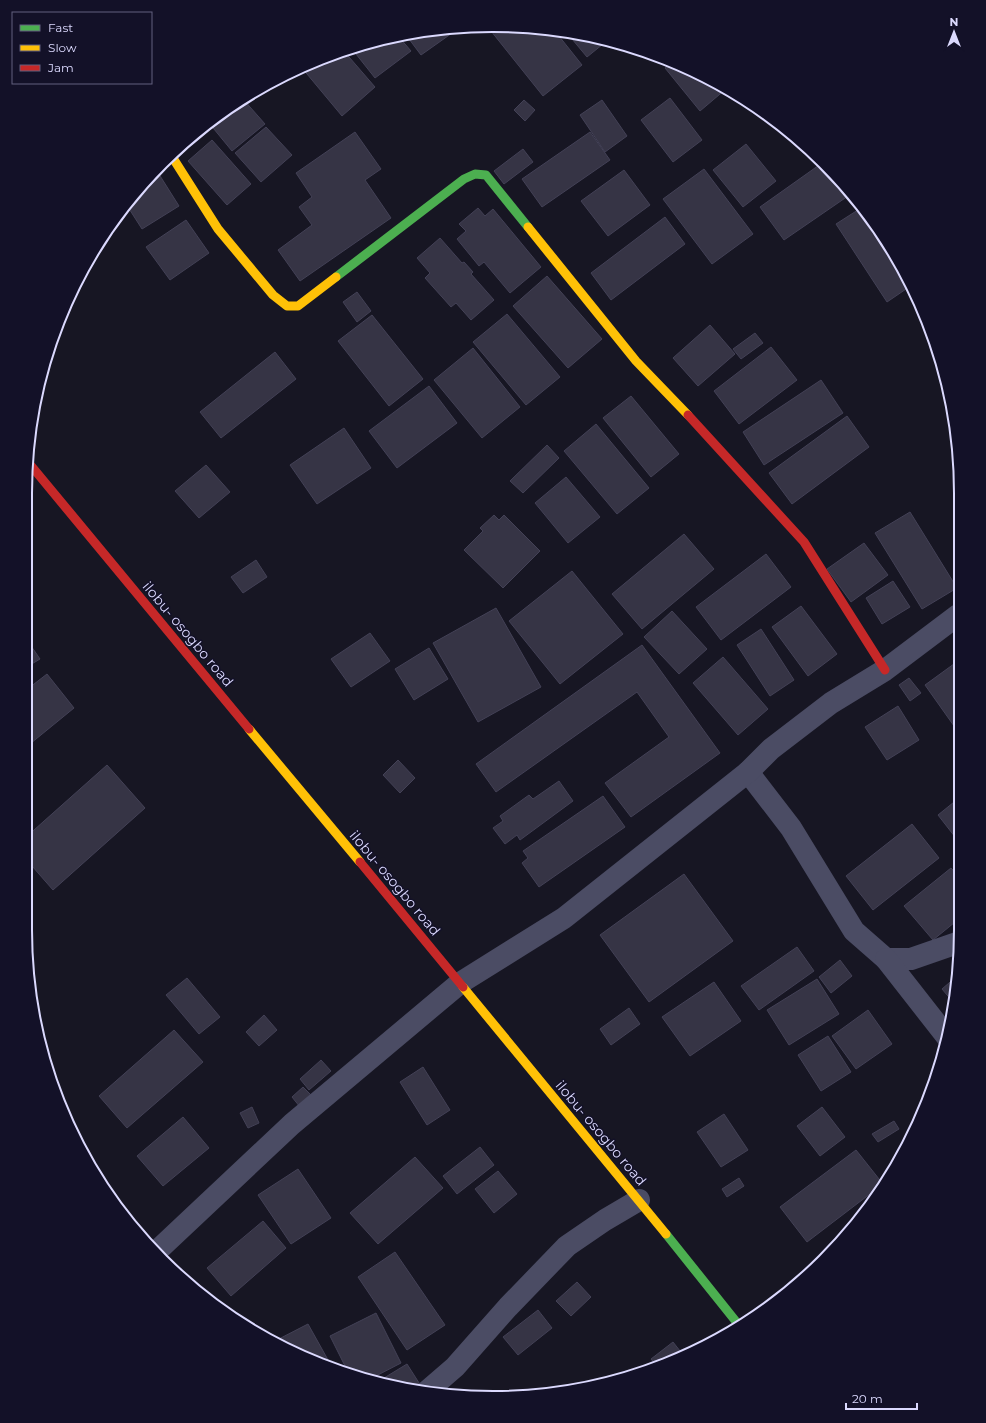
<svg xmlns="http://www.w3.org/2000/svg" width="986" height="1423" font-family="Montserrat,sans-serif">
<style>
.building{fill:#363445;stroke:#434156}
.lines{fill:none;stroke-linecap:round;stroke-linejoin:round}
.street{stroke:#4b4c64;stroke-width:22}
.fast{stroke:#4caf50;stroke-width:9}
.slow{stroke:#ffc107;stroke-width:9}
.jam{stroke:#c62828;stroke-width:9}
.labels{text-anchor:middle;stroke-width:3;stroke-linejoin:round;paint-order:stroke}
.street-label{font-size:14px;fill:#dbd9fe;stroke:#131128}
.rim{fill:none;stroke:#dbd9fe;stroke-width:2}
</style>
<rect width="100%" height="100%" fill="#171623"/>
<!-- building -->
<g class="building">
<path d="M523 26 555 31 582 65 543 96 491 31 496 27Z"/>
<path d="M453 28 455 31 421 55 406 35 432 29Z"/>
<path d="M567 33 608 40 587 57Z"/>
<path d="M399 37 411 51 375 78 356 54 370 43Z"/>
<path d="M343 50 375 87 342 116 302 68Z"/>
<path d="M672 63 700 73 726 89 700 111 665 68Z"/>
<path d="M670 98 702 140 673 162 641 120Z"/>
<path d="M243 99 265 124 232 151 209 123Z"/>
<path d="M524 100 535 110 525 121 514 110Z"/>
<path d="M602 100 627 136 605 152 580 115Z"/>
<path d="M266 127 292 155 261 182 235 153Z"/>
<path d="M355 132 381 169 365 180 391 218 300 281 278 250 312 225 299 207 312 197 296 173Z"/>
<path d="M590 132 610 160 542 207 522 179Z"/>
<path d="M212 140 251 184 227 205 188 161Z"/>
<path d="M746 144 776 181 743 207 713 170Z"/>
<path d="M523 149 533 162 504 184 494 171Z"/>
<path d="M822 163 843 183 851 194 784 240 760 207Z"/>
<path d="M704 169 753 234 712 264 663 199Z"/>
<path d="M624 170 650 205 608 236 581 201Z"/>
<path d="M157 171 179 206 142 229 126 204Z"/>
<path d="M478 208 485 216 493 209 541 267 510 293 484 262 479 266 457 239 466 231 459 224Z"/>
<path d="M861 208 912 285 887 302 836 224Z"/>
<path d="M665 217 685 244 611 300 591 273Z"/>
<path d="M186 220 209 253 170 280 146 247Z"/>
<path d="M440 238 462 263 464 262 473 272 471 274 494 300 471 320 456 303 451 307 425 278 430 273 417 258Z"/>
<path d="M547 276 602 339 568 368 513 306Z"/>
<path d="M357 292 371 311 357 322 343 302Z"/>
<path d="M507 314 560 377 526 405 473 342Z"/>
<path d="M372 315 423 379 389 406 338 341Z"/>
<path d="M710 325 735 354 698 386 673 358Z"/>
<path d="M755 333 763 343 741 359 733 349Z"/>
<path d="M771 347 797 380 739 424 714 391Z"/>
<path d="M473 348 520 407 482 438 434 380Z"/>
<path d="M275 352 296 379 221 438 200 412Z"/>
<path d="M821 380 843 413 764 465 743 432Z"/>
<path d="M429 386 457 423 397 468 369 431Z"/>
<path d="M631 396 679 454 651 477 603 418Z"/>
<path d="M847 416 869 447 792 504 769 473Z"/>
<path d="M596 424 649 488 617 514 564 451Z"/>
<path d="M344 428 371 468 317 504 290 465Z"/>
<path d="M547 445 559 458 523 493 510 481Z"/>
<path d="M206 465 230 492 199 518 175 491Z"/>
<path d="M566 477 600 517 568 543 535 503Z"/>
<path d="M910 512 957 588 922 609 875 533Z"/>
<path d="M494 515 499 520 504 515 540 551 503 588 464 550 483 531 480 528Z"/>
<path d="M684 534 714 569 642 629 612 594Z"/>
<path d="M864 543 888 575 851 602 827 569Z"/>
<path d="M766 554 791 587 721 640 696 607Z"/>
<path d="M256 560 267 577 243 593 231 577Z"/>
<path d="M572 571 623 634 560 684 509 621Z"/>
<path d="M893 581 910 607 882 624 866 598Z"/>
<path d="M801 606 837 654 808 676 772 627Z"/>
<path d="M496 608 541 687 478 722 433 643Z"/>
<path d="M672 611 707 649 679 674 644 637Z"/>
<path d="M761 629 794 680 770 696 737 645Z"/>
<path d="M370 633 390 661 351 687 331 659Z"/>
<path d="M25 637 40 659 25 668Z"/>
<path d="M642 645 720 753 631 817 605 783 669 737 637 692 496 792 476 764Z"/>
<path d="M429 648 448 679 414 700 395 669Z"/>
<path d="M723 657 768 709 738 735 693 683Z"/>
<path d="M958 661 959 733 925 685Z"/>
<path d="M47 674 74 708 25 748V691Z"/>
<path d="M909 678 921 693 910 701 899 685Z"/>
<path d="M898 706 919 740 887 760 865 727Z"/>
<path d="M398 760 415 778 400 793 383 775Z"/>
<path d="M107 765 145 808 53 890 25 858V838Z"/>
<path d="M559 781 573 801 520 840 517 835 505 844 493 828 503 821 500 816 529 795 533 799Z"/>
<path d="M603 796 625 827 539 887 522 863 528 858 523 851Z"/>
<path d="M959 798V842L938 815Z"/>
<path d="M912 824 939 858 873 910 846 876Z"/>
<path d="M951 868 960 878V918L933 940 904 906Z"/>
<path d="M684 874 733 941 649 1002 600 935Z"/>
<path d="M797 947 814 971 759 1010 741 986Z"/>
<path d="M840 960 852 976 831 993 819 977Z"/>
<path d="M957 976 953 1002 942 989Z"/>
<path d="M187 978 220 1017 199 1034 166 995Z"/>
<path d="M817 979 839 1014 789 1045 767 1010Z"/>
<path d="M714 982 741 1021 690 1056 662 1017Z"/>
<path d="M629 1008 640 1024 611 1045 600 1029Z"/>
<path d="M868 1010 892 1044 856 1069 832 1036Z"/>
<path d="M264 1015 277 1030 259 1046 246 1032Z"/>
<path d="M174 1030 203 1062 127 1128 99 1096Z"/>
<path d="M828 1036 851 1072 821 1091 798 1055Z"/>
<path d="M321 1060 331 1071 309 1090 300 1079Z"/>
<path d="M423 1067 450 1110 427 1125 400 1082Z"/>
<path d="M303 1087 312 1096 300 1107 292 1097Z"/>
<path d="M252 1107 259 1123 248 1128 240 1113Z"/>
<path d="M822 1107 845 1137 820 1156 797 1126Z"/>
<path d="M724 1114 748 1150 721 1167 697 1132Z"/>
<path d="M183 1117 209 1148 163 1186 137 1156Z"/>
<path d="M894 1121 899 1129 878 1142 872 1134Z"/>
<path d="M480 1147 494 1165 457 1194 443 1176Z"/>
<path d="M856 1150 883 1184 807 1242 780 1207Z"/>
<path d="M415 1157 443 1188 378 1244 350 1213Z"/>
<path d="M298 1169 331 1218 291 1244 258 1195Z"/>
<path d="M498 1171 517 1194 494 1213 475 1189Z"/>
<path d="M739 1178 744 1186 727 1197 722 1189Z"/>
<path d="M263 1221 286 1248 231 1296 207 1268Z"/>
<path d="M395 1252 445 1325 407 1350 358 1277Z"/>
<path d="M577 1282 591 1297 571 1316 556 1301Z"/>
<path d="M538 1310 552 1328 518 1355 503 1337Z"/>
<path d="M376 1313 401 1363 372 1378 348 1372 330 1336Z"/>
<path d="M308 1324 332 1367 314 1362 273 1342Z"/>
<path d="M673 1342 684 1356 657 1366 651 1359Z"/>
<path d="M407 1364 421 1386 415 1389 386 1382 384 1378Z"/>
</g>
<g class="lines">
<!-- street -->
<g class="street">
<path d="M748 772 791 828 854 931 886 959H911L960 942"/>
<path d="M886 959 947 1037"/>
<path d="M157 1251 292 1124 460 983 564 918 748 772 771 749 831 703 885 670 958 615"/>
<path d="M426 1392 455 1367 508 1307 567 1246 605 1220 639 1200"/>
</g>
<!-- fast -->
<g class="fast">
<path d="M336 277 464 179 475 174 486 175 528 227"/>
<path d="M666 1234 738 1324"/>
</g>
<!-- slow -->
<g class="slow">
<path d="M171 155 218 229 273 295 287 306H298L336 277"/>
<path d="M528 227 636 361 688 415"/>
<path d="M249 729 360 862"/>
<path d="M463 987 666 1234"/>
</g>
<!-- jam -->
<g class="jam">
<path d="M688 415 804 542 885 670"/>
<path d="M28 462 249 729"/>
<path d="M360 862 463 987"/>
</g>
</g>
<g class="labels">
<!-- street labels -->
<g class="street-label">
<text transform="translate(188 634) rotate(50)" y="5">ilobu- osogbo road</text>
<text transform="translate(395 883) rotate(50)" y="5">ilobu- osogbo road</text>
<text transform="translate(601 1133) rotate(50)" y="5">ilobu- osogbo road</text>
</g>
</g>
<!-- crop -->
<path d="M0 0H986V1423H0ZM493 32H493A461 461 0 0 1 954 493V930A461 461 0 0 1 493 1391H493A461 461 0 0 1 32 930V493A461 461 0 0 1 493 32Z" fill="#131128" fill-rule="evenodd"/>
<path class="rim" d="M493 32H493A461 461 0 0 1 954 493V930A461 461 0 0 1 493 1391H493A461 461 0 0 1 32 930V493A461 461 0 0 1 493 32Z"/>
<!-- legend -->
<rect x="12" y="12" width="140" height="72" fill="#131128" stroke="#63617e"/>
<rect x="20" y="25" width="20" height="6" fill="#4caf50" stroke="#63617e"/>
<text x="48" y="32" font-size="12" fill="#dbd9fe">Fast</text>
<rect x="20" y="45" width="20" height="6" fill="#ffc107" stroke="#63617e"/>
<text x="48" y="52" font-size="12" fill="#dbd9fe">Slow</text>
<rect x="20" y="65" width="20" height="6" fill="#c62828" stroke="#63617e"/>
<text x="48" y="72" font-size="12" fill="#dbd9fe">Jam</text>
<!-- north arrow -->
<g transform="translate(954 32)" stroke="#131128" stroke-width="3" paint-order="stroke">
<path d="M0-3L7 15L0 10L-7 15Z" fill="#dbd9fe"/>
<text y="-6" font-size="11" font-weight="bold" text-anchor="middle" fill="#dbd9fe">N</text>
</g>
<!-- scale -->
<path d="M846 1403v6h71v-6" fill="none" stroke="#dbd9fe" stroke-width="2"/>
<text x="852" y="1403" font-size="12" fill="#dbd9fe" stroke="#131128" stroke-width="3" paint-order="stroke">20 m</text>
</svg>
